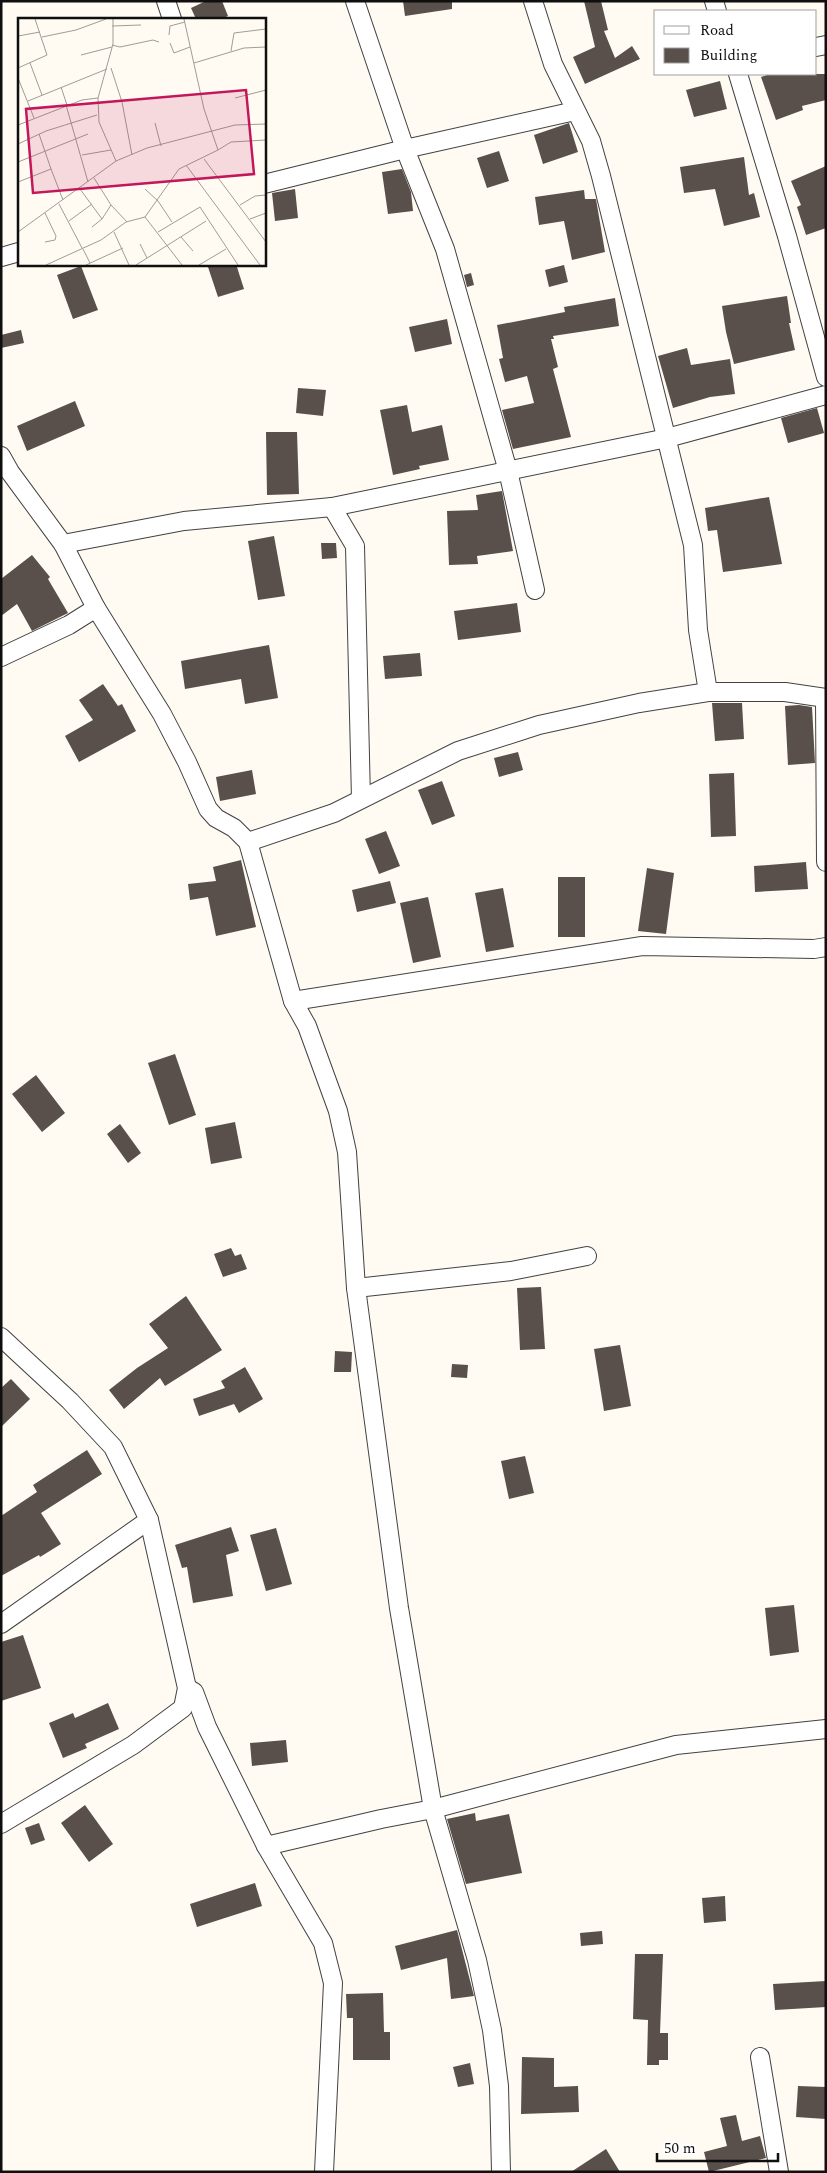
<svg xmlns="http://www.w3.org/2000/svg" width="827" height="2173" font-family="Spectral,serif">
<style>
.building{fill:#594f4b}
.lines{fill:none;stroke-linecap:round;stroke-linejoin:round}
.minor-casing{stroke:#424242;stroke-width:20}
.minor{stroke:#fff;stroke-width:18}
.inset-road{fill:none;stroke:#9f9d97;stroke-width:1}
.view{fill:#c2185b;fill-opacity:0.15;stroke:#c2185b;stroke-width:2.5}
.inset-edge{fill:none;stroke:#0f0f0f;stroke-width:2.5}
</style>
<rect width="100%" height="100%" fill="#fffbf2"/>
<!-- building -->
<g class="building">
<path d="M206 1H222L228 16 221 19H196L191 8Z"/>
<path d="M403 1H452V9L405 16Z"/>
<path d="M584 1H601L608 30 604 31 615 58 632 46 640 59 585 84 573 57 595 47Z"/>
<path d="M770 74H826V100L802 106 803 110 776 120 761 77Z"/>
<path d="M720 81 727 109 694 117 686 90Z"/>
<path d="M569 123 578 152 543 164 534 135Z"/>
<path d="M499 151 509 181 487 188 477 158Z"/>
<path d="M744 157 749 195 754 193 760 217 724 226 715 189 684 193 680 167Z"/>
<path d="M826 166V228L806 235 797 207 801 205 791 181Z"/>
<path d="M402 169 411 192 413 211 388 214 382 172Z"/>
<path d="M295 189 298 218 275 221 272 193Z"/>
<path d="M584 190 585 199H596L605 252 572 260 564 221 539 225 535 197Z"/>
<path d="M207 264H236L244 289 218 297Z"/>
<path d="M564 265 568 282 549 287 545 270Z"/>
<path d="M81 266 98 310 73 319 57 275Z"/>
<path d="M471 273 474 285 467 287 464 275Z"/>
<path d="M787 296 791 323H789L795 350 734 364 726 332 722 306Z"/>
<path d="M615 298 619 326 553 336 554 339H551L558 367 553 369 571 437 513 449 502 410 534 403 527 376 505 382 499 359 503 358 497 325 565 312 564 307Z"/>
<path d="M447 319 452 344 415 352 409 327Z"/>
<path d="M21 330 24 343 1 348V335Z"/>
<path d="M687 348 691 365 730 359 735 394 710 397 673 408 658 356Z"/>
<path d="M298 388 326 390 323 416 296 413Z"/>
<path d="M75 401 85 426 27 451 17 426Z"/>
<path d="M407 405 412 432 442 425 449 460 419 466 420 469 393 475 380 410Z"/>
<path d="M817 408 824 433 788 443 781 418Z"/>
<path d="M266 432H297L299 494 267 495Z"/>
<path d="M502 491 513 551 477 556 478 564 449 565 447 511 478 510 476 495Z"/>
<path d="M769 497 782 564 723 572 717 530 708 531 705 508Z"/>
<path d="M274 536 285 596 258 600 248 541Z"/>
<path d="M321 543H336L337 558 322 559Z"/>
<path d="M32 555 50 577 48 579 68 613 32 631 17 604 1 616V579Z"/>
<path d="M517 603 521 632 458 640 454 611Z"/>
<path d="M269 645 278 698 245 704 241 679 185 689 181 661Z"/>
<path d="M420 653 422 676 385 679 383 656Z"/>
<path d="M103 684 118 706 122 704 136 731 79 762 65 736 93 720 79 700Z"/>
<path d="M712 703H742L744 739 715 741Z"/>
<path d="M799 705 812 707 815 763 788 765 785 706Z"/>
<path d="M518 752 523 770 499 777 494 758Z"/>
<path d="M252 770 256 794 220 801 216 777Z"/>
<path d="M734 773 736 836 711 837 709 774Z"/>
<path d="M442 781 455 816 432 825 418 790Z"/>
<path d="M386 831 400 866 379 874 365 839Z"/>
<path d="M241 860 256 927 216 936 208 897 190 900 188 884 216 881 213 867Z"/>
<path d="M806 862 808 889 755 892 754 866Z"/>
<path d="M647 868 674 873 666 934 638 931Z"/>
<rect x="558" y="877" width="27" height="60"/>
<path d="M390 881 396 903 357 912 352 890Z"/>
<path d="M503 888 514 947 486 952 475 893Z"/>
<path d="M428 897 441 957 413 963 400 903Z"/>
<path d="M175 1054 196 1115 169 1125 148 1063Z"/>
<path d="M36 1075 65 1113 42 1132 12 1094Z"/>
<path d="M235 1122 242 1158 211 1164 205 1128Z"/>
<path d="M120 1124 141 1153 128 1163 107 1134Z"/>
<path d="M231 1248 235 1256 241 1254 247 1269 223 1277 214 1254Z"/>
<path d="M541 1287 545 1349 520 1350 517 1288Z"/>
<path d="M186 1296 222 1350 165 1386 160 1378 124 1409 109 1390 137 1368 168 1348 149 1324Z"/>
<path d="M620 1345 631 1406 604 1411 594 1349Z"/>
<path d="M335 1351 352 1352 351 1372H334Z"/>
<path d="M452 1364 468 1365 467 1378 451 1377Z"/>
<path d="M245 1367 263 1399 239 1413 234 1404 199 1416 193 1399 225 1388 221 1381Z"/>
<path d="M11 1379 30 1399 1 1427V1388Z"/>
<path d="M87 1450 102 1474 41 1513 61 1544 40 1557 39 1555 1 1576V1516L37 1492 33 1485Z"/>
<path d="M525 1456 534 1493 509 1499 501 1461Z"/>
<path d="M231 1527 239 1551 226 1555 233 1596 193 1603 187 1567 182 1568 175 1545Z"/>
<path d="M276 1528 292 1584 266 1591 250 1535Z"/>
<path d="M794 1605 799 1652 770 1656 765 1608Z"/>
<path d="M23 1635 41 1688 1 1701V1642Z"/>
<path d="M108 1703 119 1729 85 1744 87 1748 63 1758 49 1723 73 1713 75 1718Z"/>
<path d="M286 1740 288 1762 252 1766 250 1743Z"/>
<path d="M85 1805 113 1844 89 1862 61 1823Z"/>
<path d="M475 1813 476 1821 509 1814 522 1873 466 1884 447 1819Z"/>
<path d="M39 1823 45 1840 31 1845 25 1828Z"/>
<path d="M255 1883 262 1906 197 1927 190 1904Z"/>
<path d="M725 1896 726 1921 704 1923 702 1898Z"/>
<path d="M457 1930 474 1996 451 1999 447 1958 401 1970 395 1946Z"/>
<path d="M602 1931 603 1944 581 1946 580 1933Z"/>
<path d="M635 1954H663L660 2033H668V2060H659V2065H647L648 2020 633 2019Z"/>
<path d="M826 1981V2007L775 2010 773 1984Z"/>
<path d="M383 1993 384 2032H390V2060H353V2018H347L346 1994Z"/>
<path d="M522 2057 554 2058V2087L578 2086 579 2112 521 2114Z"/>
<path d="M470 2063 474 2084 458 2087 453 2067Z"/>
<path d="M798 2086 826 2087V2119L796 2117Z"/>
<path d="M736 2115 742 2141 760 2136 766 2158 709 2172 704 2152 727 2146 720 2118Z"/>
<path d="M606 2149 620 2172H571Z"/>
</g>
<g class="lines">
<!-- minor casing -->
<g class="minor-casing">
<g id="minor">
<path d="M166 1 172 19"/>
<path d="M355 1 405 149 445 249 508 471 535 590"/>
<path d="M533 1 553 64 591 141 601 176 693 545 698 630 708 692"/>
<path d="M714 1 717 11"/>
<path d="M816 47 826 45"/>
<path d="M738 74 787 236 826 377"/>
<path d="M264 184 405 149 575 111"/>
<path d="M1 257 19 252"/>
<path d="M1 456 10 472 63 544 96 608 162 714 187 762 208 809 216 818 234 828 248 842 293 1001 307 1026 338 1111 347 1152 356 1288 399 1608 433 1809 477 1960 492 2030 499 2086 501 2172"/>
<path d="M332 507 355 546 361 799"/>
<path d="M63 544 184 521 332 507 667 438 826 395"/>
<path d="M1 657 69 625 96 608"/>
<path d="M825 698 826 862"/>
<path d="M248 842 334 813 458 751 539 725 639 703 708 692H785L826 698"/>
<path d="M293 1001 642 946 814 949 826 947"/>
<path d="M356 1288 511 1271 587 1256"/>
<path d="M1 1337 70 1401 113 1447 149 1520 187 1688 183 1708 133 1745 1 1824"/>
<path d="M1 1624 149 1520"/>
<path d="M187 1688 194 1692 207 1727 266 1846 381 1819 433 1809 676 1745 826 1729"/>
<path d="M266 1846 323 1943 333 1983 324 2172"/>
<path d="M760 2057 779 2172"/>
</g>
</g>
<!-- minor -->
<use href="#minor" class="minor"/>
</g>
<!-- overview -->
<g transform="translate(18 18)">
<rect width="248" height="248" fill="#fffbf2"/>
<path class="inset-road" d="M94 8 123 7M151 17 152 8 167 4M0 18 22 14M24 19 58 12 88 1M152 25 156 35 172 29M94 27 102 29 135 22 141 24M213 33 216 15 248 11M63 37 94 29M12 45 24 77M176 45 226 30 248 29M0 50 29 37 17 1M93 50 104 84 114 137M0 60 16 100M43 69 49 87M80 80 95 26V1M217 80 248 72M10 83 89 51M79 85 103 83M48 87 70 164M137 105 143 128M0 107 64 82 80 80 81 104 98 143M0 126 28 113 79 97M200 132 213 124 248 122M64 137 93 132M186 141 248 224M0 144 70 116M168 147 242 247M33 151 45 182M76 160 93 187 109 204M0 164 33 151 21 116M62 171 84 201M127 171 140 183 154 204M41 186 64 230M222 187 237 178 248 177M127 199 164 247M232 201 248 195M51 203 74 186M74 209 84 201 93 187M0 214 98 143 129 130 217 107 248 106M96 214 111 247M140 214 182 189 220 247M163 219 175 233M27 224 37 222 38 218 27 195M122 226 129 240M65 231 72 245M28 247 83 222 108 204 127 199 161 151 200 132 186 91 166 1M68 247 105 230M118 247 188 203M181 247 208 231"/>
<path class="view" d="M228 72 236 156 15 175 8 91Z"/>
<rect width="248" height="248" class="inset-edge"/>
</g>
<!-- border -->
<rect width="827" height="2173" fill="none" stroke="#0f0f0f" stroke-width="5"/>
<!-- legend -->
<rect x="654" y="10" width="162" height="65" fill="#ffffff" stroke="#9f9f9f"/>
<rect x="664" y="26" width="25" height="8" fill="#ffffff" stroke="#9f9f9f"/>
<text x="700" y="35" font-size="15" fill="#0f0f0f">Road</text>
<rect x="664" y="48" width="25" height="15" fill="#594f4b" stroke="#9f9f9f"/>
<text x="700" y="60" font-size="15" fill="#0f0f0f">Building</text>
<!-- scale -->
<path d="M657 2153v8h121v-8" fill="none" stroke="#0f0f0f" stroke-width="2.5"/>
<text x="664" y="2153" font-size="15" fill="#0f0f0f" stroke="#ffffff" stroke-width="4" paint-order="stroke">50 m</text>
</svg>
